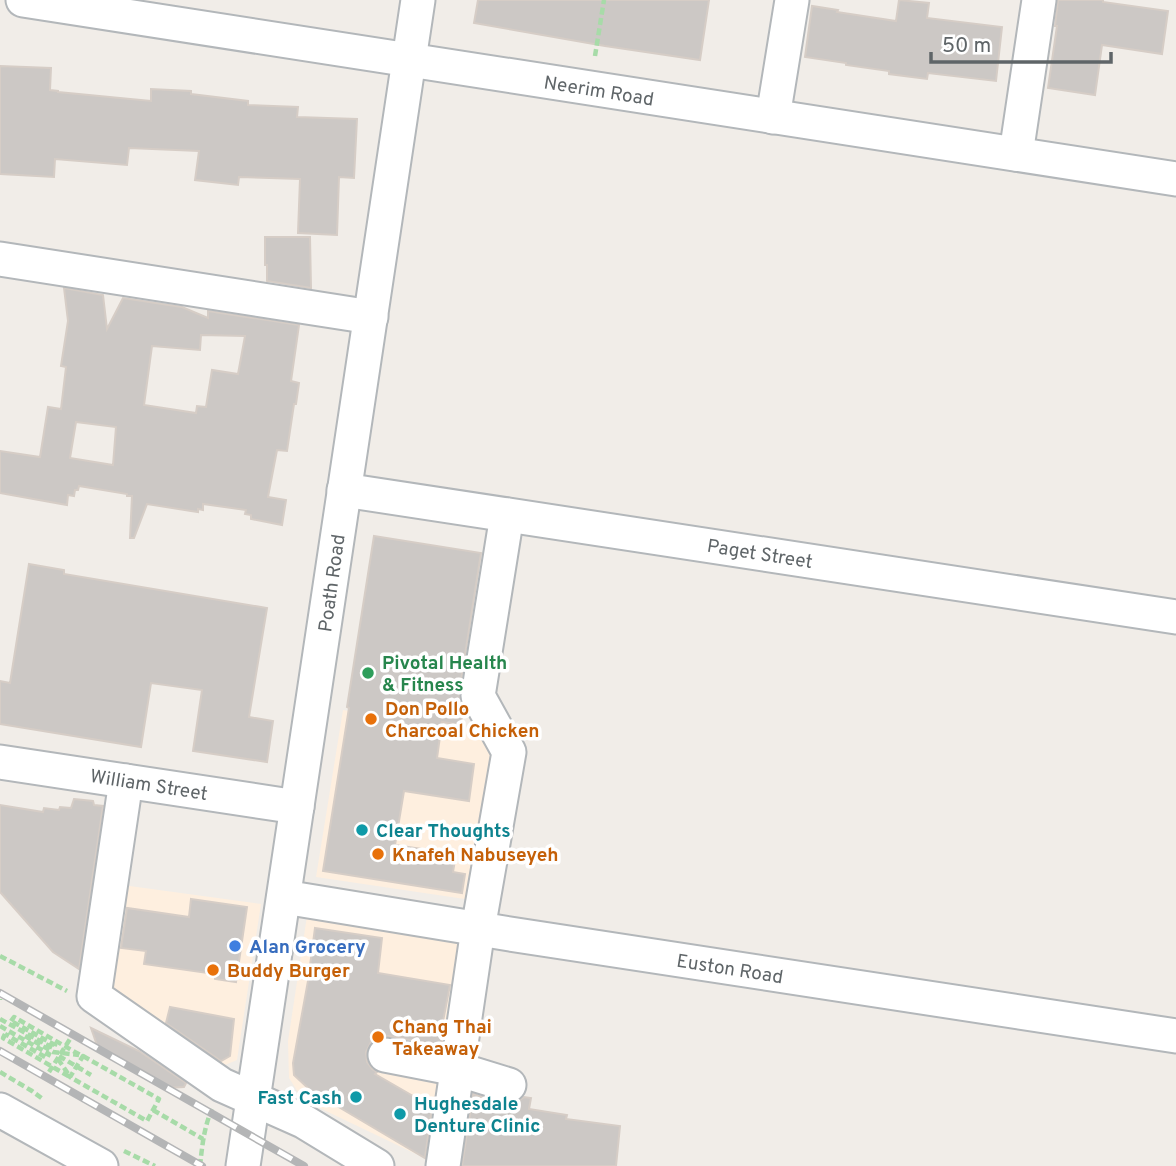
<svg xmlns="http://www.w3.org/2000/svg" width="1176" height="1166" font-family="Overpass,sans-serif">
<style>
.commercial{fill:#feefdf}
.building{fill:#ccc8c5;stroke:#d6cdc6;stroke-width:2;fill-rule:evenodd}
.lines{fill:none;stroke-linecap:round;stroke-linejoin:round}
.minor-casing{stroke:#b3b7ba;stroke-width:37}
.path{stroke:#a7dba8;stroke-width:4.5;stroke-dasharray:7 3.5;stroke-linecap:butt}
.minor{stroke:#fff;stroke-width:33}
.rail-casing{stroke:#b4b5b6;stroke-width:8}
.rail{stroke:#fff;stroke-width:5;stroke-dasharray:16;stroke-linecap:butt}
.leisure-dot{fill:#2e9e5b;stroke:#fff;stroke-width:2.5}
.food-dot{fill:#e8710a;stroke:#fff;stroke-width:2.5}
.culture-dot{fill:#0f9aa8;stroke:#fff;stroke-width:2.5}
.shop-dot{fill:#3f7fe0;stroke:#fff;stroke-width:2.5}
.labels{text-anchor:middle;stroke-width:7;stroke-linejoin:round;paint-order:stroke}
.street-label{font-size:19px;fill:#5f6568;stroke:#fff}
.leisure-label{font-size:19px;font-weight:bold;fill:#27864d;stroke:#fff;text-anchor:start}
.food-label{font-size:19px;font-weight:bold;fill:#c56008;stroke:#fff;text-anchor:start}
.culture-label{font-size:19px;font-weight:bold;fill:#0d838f;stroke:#fff;text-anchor:start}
.shop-label{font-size:19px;font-weight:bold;fill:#366cbe;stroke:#fff;text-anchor:start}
</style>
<rect width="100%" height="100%" fill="#f1ede8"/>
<!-- commercial -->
<g class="commercial">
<path d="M343 710 511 735 485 902 316 877Z"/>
<path d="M115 884 261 904 237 1060 213 1070 103 993Z"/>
<path d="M307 916 473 942 441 1166 303 1100 289 1078 288 1041Z"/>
</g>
<!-- building -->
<g class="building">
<path d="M478 0H709L700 60 605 46 474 23Z"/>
<path d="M899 0 929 3 927 18 1002 27 996 81 928 73 927 79 889 74V71L846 65V63L805 57 812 6 838 10 837 12 896 21Z"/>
<path d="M1058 0H1103V2L1168 11 1162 54 1102 45 1095 95 1048 88 1057 26H1055Z"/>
<path d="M0 66 51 68 50 90 58 91V92L151 101V89L191 91V94L248 101V105L298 107 297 117 357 119 354 178 339 177 337 235 298 233 300 179 239 177 238 185 195 180 199 151 129 148 127 165 55 159 54 177 0 174Z"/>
<path d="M265 237H310L311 288 267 281V265H265Z"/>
<path d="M64 288 103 295 107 329 123 298 182 307 208 318V311L299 325 291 381 299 383 296 404H294L287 451 277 450 268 497 286 500 282 525 251 519V515L245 514 246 510 203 504V510L198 509V512L191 511 147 504 134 538H130L132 496H127V494L79 486 78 490H75L74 496 68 495 67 505 0 493V451L40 457 48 407 61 409 66 367 61 366 68 321ZM201 335 245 336 238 374 212 370 206 407 197 406 196 413 144 405 152 346 200 350ZM76 422 116 427 113 465 70 458Z"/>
<path d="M374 536 481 553 459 693 463 709 461 725 442 722 437 758 474 764 469 801 404 791 395 845 456 854 453 872 465 874 462 893 323 871 349 708 347 707Z"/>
<path d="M29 564 64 570V574L267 608 249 717 273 721 267 762 193 751 202 690 151 683 141 747 0 724V681L10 683Z"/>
<path d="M74 799 93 801 94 805 103 806 79 969 53 952 0 892V805L43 812 44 808 59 810 60 807 71 808Z"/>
<path d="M191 899 247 907 236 982 215 979V974L144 964 146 951 121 948 127 908 189 917Z"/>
<path d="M315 928 382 938 378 973 450 985 440 1037 442 1038 441 1046 389 1036 379 1037 371 1042 366 1052 367 1062 372 1069 377 1072 375 1074 432 1107 425 1158 310 1090 294 1075 293 1063 308 981Z"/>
<path d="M170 1007 234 1019 230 1056 221 1061 166 1023Z"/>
<path d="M91 1028 139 1051 186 1083 184 1087 165 1088 99 1051Z"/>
<path d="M473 1094 504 1104H514L524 1097 531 1098 529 1109 567 1115 566 1119 620 1126 616 1166H462Z"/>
</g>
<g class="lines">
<!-- minor casing -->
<g class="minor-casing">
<g id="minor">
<path d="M23 0 1176 179"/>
<path d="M773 117 792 0"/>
<path d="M1016 154 1039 0"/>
<path d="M0 259 371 317"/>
<path d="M344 490 1176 617"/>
<path d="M0 762 297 807"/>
<path d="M126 781 94 996 222 1085 303 1121 377 1166"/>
<path d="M284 897 510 934 1176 1036"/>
<path d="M385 1055 457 1069 509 1085"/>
<path d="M0 1110 101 1166"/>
<path d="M243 1166 418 0"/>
<path d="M443 1166 478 929 509 752 478 696 507 515"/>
</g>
</g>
<!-- path -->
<g class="path">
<path d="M595 56 604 0"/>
<path d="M0 956 67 991"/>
<path d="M0 1000V999"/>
<path d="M0 1019 53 1048 55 1045 11 1021"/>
<path d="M11 1021 14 1017 82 1056"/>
<path d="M0 1026 49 1054 47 1058 5 1034"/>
<path d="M5 1034 3 1038 70 1077"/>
<path d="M25 1036 53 1052 79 1055"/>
<path d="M59 1056 91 1075"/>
<path d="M83 1056 159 1099 147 1121 70 1077Z"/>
<path d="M58 1059 69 1075"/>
<path d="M0 1072 32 1091 44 1100"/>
<path d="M49 1072 70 1039"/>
<path d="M153 1110 203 1139"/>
<path d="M124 1151 155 1166"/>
<path d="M200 1166C202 1147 204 1127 212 1109"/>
</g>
<!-- minor -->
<use href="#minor" class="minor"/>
<!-- rail casing -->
<g class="rail-casing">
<g id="rail">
<path d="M0 993 304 1166"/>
<path d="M0 1051 202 1166"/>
</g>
</g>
<!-- rail -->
<use href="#rail" class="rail"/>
</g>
<!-- markers -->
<circle class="leisure-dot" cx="368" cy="673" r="7"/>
<g class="food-dot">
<circle cx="371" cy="719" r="7"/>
<circle cx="378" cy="854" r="7"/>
<circle cx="213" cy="970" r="7"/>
<circle cx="378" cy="1037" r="7"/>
</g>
<g class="culture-dot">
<circle cx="362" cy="830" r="7"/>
<circle cx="356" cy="1097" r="7"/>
<circle cx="400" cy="1114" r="7"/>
</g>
<circle class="shop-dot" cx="235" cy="946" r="7"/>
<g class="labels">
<!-- street labels -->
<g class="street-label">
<text transform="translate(599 90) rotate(9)" y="7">Neerim Road</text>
<text transform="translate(760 553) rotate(9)" y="7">Paget Street</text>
<text transform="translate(331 583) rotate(-82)" y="7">Poath Road</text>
<text transform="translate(149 784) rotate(9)" y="7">William Street</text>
<text transform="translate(730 968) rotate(9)" y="7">Euston Road</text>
</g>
<!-- leisure labels -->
<g class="leisure-label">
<text x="382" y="669">Pivotal Health<tspan x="382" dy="22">&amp; Fitness</tspan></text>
</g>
<!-- food labels -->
<g class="food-label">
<text x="385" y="715">Don Pollo<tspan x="385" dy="22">Charcoal Chicken</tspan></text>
<text x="392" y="861">Knafeh Nabuseyeh</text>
<text x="227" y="977">Buddy Burger</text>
<text x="392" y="1033">Chang Thai<tspan x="392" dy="22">Takeaway</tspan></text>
</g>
<!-- culture labels -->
<g class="culture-label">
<text x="376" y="837">Clear Thoughts</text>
<text x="342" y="1104" text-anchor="end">Fast Cash</text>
<text x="414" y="1110">Hughesdale<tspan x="414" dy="22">Denture Clinic</tspan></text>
</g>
<!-- shop labels -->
<g class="shop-label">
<text x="249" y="953">Alan Grocery</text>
</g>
</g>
<!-- scale -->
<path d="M931 52v10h180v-10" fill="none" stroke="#5f6568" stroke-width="3.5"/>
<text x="942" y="52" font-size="21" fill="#5f6568" stroke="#ffffff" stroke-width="5" paint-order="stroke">50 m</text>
</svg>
